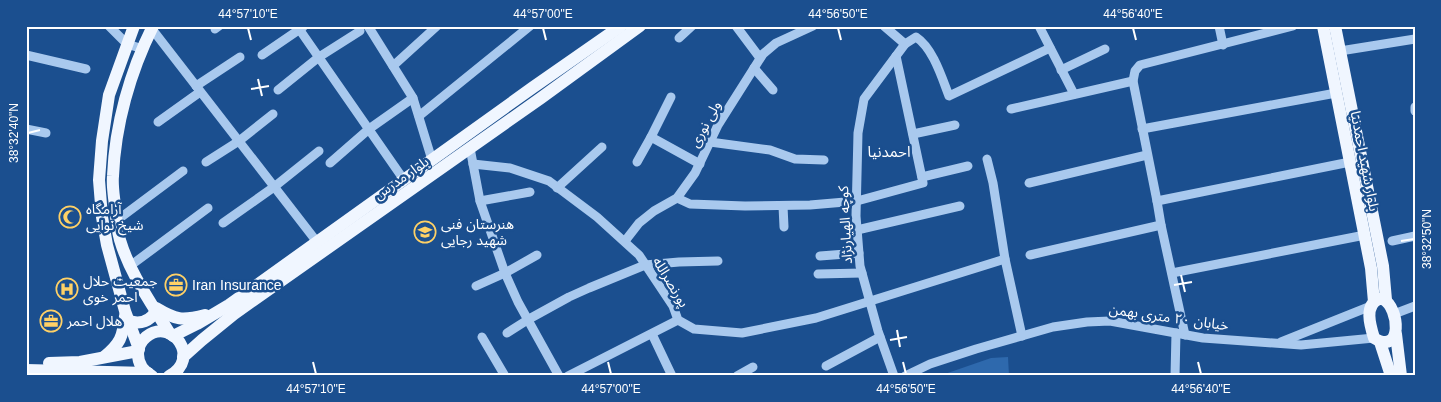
<svg xmlns="http://www.w3.org/2000/svg" width="1441" height="402" font-family="Helvetica,'Noto Sans Arabic',sans-serif">
<style>
.green{fill:#2e69ad}
.lines{fill:none;stroke-linecap:round;stroke-linejoin:round}
.minor{stroke:#a9c9ee;stroke-width:9}
.major{stroke:#f0f6ff;stroke-width:12}
.ticks{fill:none;stroke:#fff;stroke-width:2}
.labels{text-anchor:middle;stroke-width:5;stroke-linejoin:round;paint-order:stroke}
.street-label{font-size:14px;fill:#fff;stroke:#1b4f8f}
.poi-label{font-size:14px;fill:#fff;stroke:#1b4f8f;text-anchor:start}
.neighbourhood-label{font-size:15px;fill:#fff;stroke:#1b4f8f}
.neatline{fill:none;stroke:#fff;stroke-width:2}
.ticks-label{font-size:12px;text-anchor:middle;fill:#fff}
</style>
<rect width="100%" height="100%" fill="#1b4f8f"/>
<!-- green -->
<path class="green" d="M1008 357 1009 376H939L991 358Z"/>
<g class="lines">
<!-- minor -->
<g class="minor">
<path d="M109 26 127 44 143 49"/>
<path d="M297 26 404 180"/>
<path d="M368 26 413 98 432 160"/>
<path d="M736 26 760 58"/>
<path d="M884 26 905 44 864 99 858 133 856 216 860 266 878 331 894 376"/>
<path d="M1039 26 1074 94"/>
<path d="M1219 26 1223 45"/>
<path d="M152 29 317 242"/>
<path d="M215 29 219 26"/>
<path d="M679 38 692 26"/>
<path d="M905 44 916 37C933 48 942 78 949 96L1050 48"/>
<path d="M1340 51 1415 39"/>
<path d="M26 55 86 69"/>
<path d="M262 55 303 27"/>
<path d="M393 66 437 26"/>
<path d="M754 68 773 90"/>
<path d="M1061 70 1105 49"/>
<path d="M196 86 240 57"/>
<path d="M278 90 319 57 360 31"/>
<path d="M671 97 651 137 700 164"/>
<path d="M1415 107V111"/>
<path d="M1011 109 1133 81"/>
<path d="M419 116 530 26"/>
<path d="M158 122 200 92"/>
<path d="M26 129 46 133"/>
<path d="M1142 129 1336 93"/>
<path d="M913 134 955 125"/>
<path d="M710 142 770 150 795 159 824 160"/>
<path d="M470 148 480 201 505 273 518 302 559 376"/>
<path d="M987 159 993 183 1005 259 1022 336"/>
<path d="M206 162 239 141 273 114"/>
<path d="M637 162 651 137"/>
<path d="M330 163 369 129 413 98"/>
<path d="M473 164 510 168 549 181 597 217 639 255 673 306 678 320 694 329 742 333 816 318 1005 259"/>
<path d="M922 177 968 166"/>
<path d="M1029 183 1147 155"/>
<path d="M557 188 602 147"/>
<path d="M677 198 690 204 745 206 810 205 857 201 923 183 896 56"/>
<path d="M480 201 530 192"/>
<path d="M1157 201 1350 162"/>
<path d="M783 206 784 227"/>
<path d="M116 221 183 171"/>
<path d="M223 223 274 187 319 151"/>
<path d="M857 230 960 206"/>
<path d="M625 241 639 223 654 211 677 198 695 173 718 125 763 54 776 43 813 26"/>
<path d="M1392 241 1415 236"/>
<path d="M1030 255 1161 225"/>
<path d="M820 256 859 253"/>
<path d="M130 266 208 208"/>
<path d="M1172 273 1365 235"/>
<path d="M818 274 862 273"/>
<path d="M476 286 505 273 537 255"/>
<path d="M1394 314 1415 306"/>
<path d="M507 333 529 319 569 297 589 288 645 265 679 262 718 261"/>
<path d="M652 334 672 376"/>
<path d="M1185 335 1161 225 1157 201 1133 81 1135 71 1140 65 1293 26"/>
<path d="M482 337 505 376"/>
<path d="M1281 342 1371 306"/>
<path d="M826 366 880 337"/>
<path d="M568 376 678 320"/>
<path d="M737 376 753 367"/>
<path d="M905 376 930 364 976 349 1053 327 1087 322 1110 321 1203 338 1301 345 1374 338"/>
<path d="M1175 376 1176 333"/>
</g>
<!-- major -->
<g class="major">
<path d="M134 26 109 95 102 141 99 180 102 217 107 245 125 311 139 349"/>
<path d="M153 26C130 72 115 125 113 176 112 186 114 196 115 206 116 217 117 229 120 240 130 274 152 304 170 334"/>
<path d="M1323 26 1371 268 1374 302"/>
<path d="M1335 26 1383 266 1386 300"/>
<path d="M1379 299H1383C1400 308 1403 356 1374 338 1370 325 1364 305 1379 299Z"/>
<path d="M156 308C176 320 182 321 205 315"/>
<path d="M129 321C141 325 150 321 156 311"/>
<path d="M1396 334 1401 376"/>
<path d="M173 336 197 324 229 305 532 88 621 26"/>
<path d="M1380 342 1391 376"/>
<path d="M104 357C120 344 123 337 125 316"/>
<path d="M183 357 202 340 234 314 541 98 640 26"/>
<path d="M49 363 80 362 138 351"/>
<path d="M26 370 148 373"/>
<path d="M152 376C143 371 138 364 138 354 138 348 141 341 146 337 172 316 202 359 169 376"/>
</g>
</g>
<!-- ticks -->
<path class="ticks" d="M248 28 251 40M543 28 546 40M838 28 841 40M1133 28 1136 40M258 79 262 96M251 89 269 86M28 133 40 130M1401 241 1414 239M1181 275 1185 292M1174 285 1192 282M897 330 900 347M890 340 907 337M313 362 316 374M608 362 611 374M903 362 906 374M1198 362 1201 374"/>
<!-- icons -->
<defs>
<g id="mosque-ring" transform="scale(1.125)"><circle r="9.5" fill="#1b4f8f" stroke="#ffd166" stroke-width="1.5"/><path d="M3.5-4.9A6 6 0 1 0 3.5 4.9A5 5 0 1 1 3.5-4.9Z" fill="#ffd166"/></g>
<g id="school-ring" transform="scale(1.125)"><circle r="9.5" fill="#1b4f8f" stroke="#ffd166" stroke-width="1.5"/><path d="M0-5L7-2L0 1L-7-2ZM-4 1L0 2.5L4 1V4Q0 6-4 4Z" fill="#ffd166"/></g>
<g id="office-ring" transform="scale(1.125)"><circle r="9.5" fill="#1b4f8f" stroke="#ffd166" stroke-width="1.5"/><path d="M-6-3h4V-5.5h4V-3h4V5H-6ZM-1-4.5V-3h2v-1.5ZM-6 0V1H6V0Z" fill="#ffd166"/></g>
<g id="hospital-ring" transform="scale(1.125)"><circle r="9.5" fill="#1b4f8f" stroke="#ffd166" stroke-width="1.5"/><path d="M-5-5h3v3.5h4V-5h3V5h-3V1.5h-4V5h-3Z" fill="#ffd166"/></g>
</defs>
<g fill-rule="evenodd">
<use href="#mosque-ring" x="70" y="217"/>
<use href="#school-ring" x="425" y="232"/>
<use href="#office-ring" x="176" y="285"/>
<use href="#hospital-ring" x="67" y="289"/>
<use href="#office-ring" x="51" y="321"/>
</g>
<g class="labels">
<!-- street labels -->
<g class="street-label">
<text transform="translate(705 124) rotate(-62)" y="5">ولی نوری</text>
<text transform="translate(1365 161) rotate(79)" y="5">بلوار شهید احمدنیا</text>
<text transform="translate(401 178) rotate(-35)" y="5">بلوار مدرس</text>
<text transform="translate(845 225) rotate(-93)" y="5">کوچه الهیارنژاد</text>
<text transform="translate(671 282) rotate(59)" y="5">پورنصرالله</text>
<text transform="translate(1169 317) rotate(8)" y="5">خیابان ۲۰ متری بهمن</text>
</g>
<!-- poi labels -->
<g class="poi-label">
<text x="86" y="214">آرامگاه<tspan x="86" dy="16">شیخ نوایی</tspan></text>
<text x="441" y="229">هنرستان فنی<tspan x="441" dy="16">شهید رجایی</tspan></text>
<text x="83" y="286">جمعیت حلال<tspan x="83" dy="16">احمر خوی</tspan></text>
<text x="192" y="290">Iran Insurance</text>
<text x="67" y="326">هلال احمر</text>
</g>
<!-- neighbourhood labels -->
<g class="neighbourhood-label">
<text x="889" y="157">احمدنیا</text>
</g>
</g>
<!-- border -->
<rect width="1441" height="402" fill="none" stroke="#1b4f8f" stroke-width="55"/>
<rect x="28" y="28" width="1386" height="346" class="neatline"/>
<g class="ticks-label">
<text x="248" y="18">44°57'10"E</text>
<text x="543" y="18">44°57'00"E</text>
<text x="838" y="18">44°56'50"E</text>
<text x="1133" y="18">44°56'40"E</text>
<text transform="translate(14 133) rotate(-90)" y="4">38°32'40"N</text>
<text transform="translate(1427 239) rotate(-90)" y="4">38°32'50"N</text>
<text x="316" y="393">44°57'10"E</text>
<text x="611" y="393">44°57'00"E</text>
<text x="906" y="393">44°56'50"E</text>
<text x="1201" y="393">44°56'40"E</text>
</g>
</svg>
